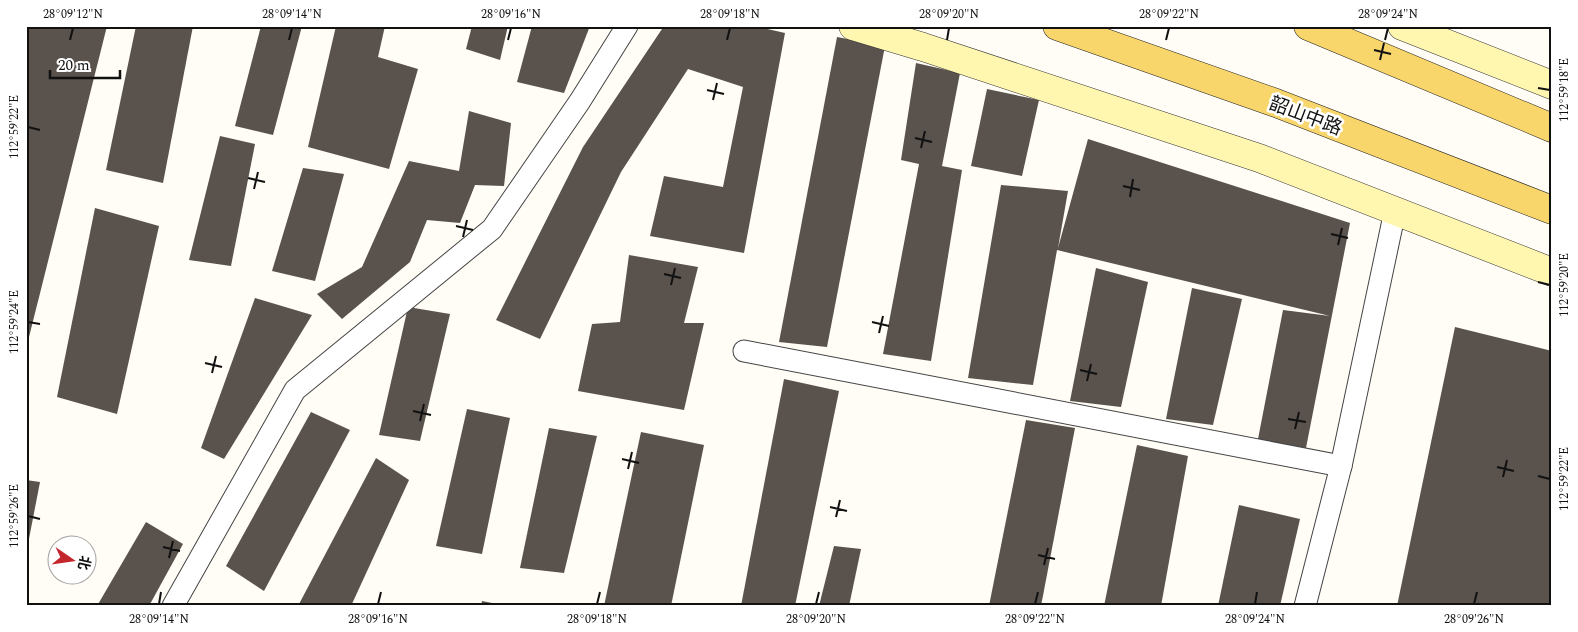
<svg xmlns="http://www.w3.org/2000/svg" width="1578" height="632" font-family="Spectral,'Noto Sans SC',serif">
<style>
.building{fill:#5a524d}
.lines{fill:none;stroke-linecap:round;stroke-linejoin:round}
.street-casing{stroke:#444;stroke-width:23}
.secondary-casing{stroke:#333;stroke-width:29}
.primary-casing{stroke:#222;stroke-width:29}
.street{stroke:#fff;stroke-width:21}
.secondary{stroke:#fff6b0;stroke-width:28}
.primary{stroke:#f9d66b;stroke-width:28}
.ticks{fill:none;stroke:#111;stroke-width:2}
.labels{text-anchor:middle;stroke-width:5;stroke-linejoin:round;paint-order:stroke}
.street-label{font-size:19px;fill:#111;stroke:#fff}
.neatline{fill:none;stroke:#111;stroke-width:2}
.ticks-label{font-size:12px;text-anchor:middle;fill:#111}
</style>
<rect width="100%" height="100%" fill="#fffdf5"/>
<!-- building -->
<g class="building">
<path d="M26 26H107L27 345H26Z"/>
<path d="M136 26H193L163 183 106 170Z"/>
<path d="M261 26H302L273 135 235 126Z"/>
<path d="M336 26H385L378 57 418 69 389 169 308 147Z"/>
<path d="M472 26H508L500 60 466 49Z"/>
<path d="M532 26H590L564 93 517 82Z"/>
<path d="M664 26H755L785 33 744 253 650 236 664 176 723 187 743 87 688 69 621 172 540 339 496 320 583 147Z"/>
<path d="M837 37 885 46 827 347 779 342Z"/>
<path d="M916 63 960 73 942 166 962 170 931 361 883 354 919 164 901 160Z"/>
<path d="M987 89 1039 100 1022 176 971 166Z"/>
<path d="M469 111 511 123 504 186 475 185 460 223 427 220 410 262 342 319 317 294 362 267 409 161 459 171Z"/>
<path d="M220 136 255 144 231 266 189 260Z"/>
<path d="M1088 139 1350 223 1306 448 1258 439 1283 310 1330 316 1057 250 1033 385 968 378 1001 185 1068 191 1058 248Z"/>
<path d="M303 168 344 174 315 281 272 271Z"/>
<path d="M95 208 159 226 117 414 57 397Z"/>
<path d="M629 255 698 267 684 323H704L684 410 578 391 592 324 620 322Z"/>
<path d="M1096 268 1148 282 1121 407 1070 401Z"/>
<path d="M1192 288 1242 299 1213 425 1166 419Z"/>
<path d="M255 298 312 315 224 459 201 448Z"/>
<path d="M408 307 450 314 420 441 379 435Z"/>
<path d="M1455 327 1552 351V606H1397Z"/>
<path d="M784 379 839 391 795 606H741Z"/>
<path d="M467 409 510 418 482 554 436 546Z"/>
<path d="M311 412 350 430 264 591 226 566Z"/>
<path d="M1026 420 1075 428 1041 606H989Z"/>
<path d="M549 428 597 436 564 573 520 568Z"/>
<path d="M641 432 704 445 671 606H604Z"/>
<path d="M1137 445 1188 456 1161 606H1104Z"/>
<path d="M376 458 409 480 351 606H298Z"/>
<path d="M26 480 40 482 27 549H26Z"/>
<path d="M1239 505 1300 519 1280 606H1218Z"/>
<path d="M146 522 183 544 149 606H97Z"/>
<path d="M834 546 861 549 849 606H819Z"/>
<path d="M482 601 502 605V606H481Z"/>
</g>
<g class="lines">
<!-- street casing -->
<g class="street-casing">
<g id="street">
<path d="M744 351 1341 466 1395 211"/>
<path d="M173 606 295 390 492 229 580 101 627 26"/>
<path d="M1305 606 1341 466"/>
</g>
</g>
<!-- secondary casing -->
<g class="secondary-casing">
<g id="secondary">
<path d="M853 26 923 47 1259 158 1552 272"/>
<path d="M1402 26 1552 85"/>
</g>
</g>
<!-- primary casing -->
<g class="primary-casing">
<g id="primary">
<path d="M1057 26 1276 103 1552 210"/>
<path d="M1308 26 1552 128"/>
</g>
</g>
<!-- street -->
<use href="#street" class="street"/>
<!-- secondary -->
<use href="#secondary" class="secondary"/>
<!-- primary -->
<use href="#primary" class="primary"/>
</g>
<!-- ticks -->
<path class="ticks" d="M70 40 73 28M289 40 292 28M508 40 511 28M727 40 730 28M947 40 949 28M1166 40 1169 28M1385 40 1388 28M1374 50 1391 54M1380 60 1384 43M1538 88 1550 90M707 90 724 94M713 100 717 83M28 127 40 130M915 138 932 142M921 148 925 131M248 178 265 182M1123 186 1140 190M254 189 258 172M1130 197 1133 179M456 226 473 230M1331 234 1348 238M463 237 467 220M1338 245 1342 228M664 274 681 278M1538 282 1550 285M671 285 675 268M28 322 40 324M872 322 889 326M879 333 883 316M205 363 222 367M1080 370 1097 374M212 373 216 356M1087 381 1091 364M413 411 431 415M1288 419 1306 422M420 421 424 404M1295 429 1299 412M622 459 639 463M1497 467 1514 471M628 469 632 452M1538 476 1550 479M1503 477 1507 460M830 507 847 511M28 516 40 519M836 517 840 500M163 547 180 551M1038 555 1055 559M169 558 173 541M1044 565 1048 548M159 604 161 592M378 604 381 592M597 604 600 592M816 604 819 592M1035 604 1038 592M1255 604 1257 592M1474 604 1477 592"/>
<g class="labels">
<!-- street labels -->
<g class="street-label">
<text transform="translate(1306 115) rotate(21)" y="7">韶山中路</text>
</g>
</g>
<!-- border -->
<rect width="1578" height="632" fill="none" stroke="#ffffff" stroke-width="55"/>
<!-- north arrow -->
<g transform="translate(72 560) rotate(103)"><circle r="24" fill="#ffffff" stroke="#a0a0a0"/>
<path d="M0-4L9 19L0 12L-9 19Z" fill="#c4262e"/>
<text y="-8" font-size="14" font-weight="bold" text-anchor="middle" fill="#111111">北</text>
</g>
<!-- scale -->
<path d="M50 70v8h70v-8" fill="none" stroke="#111111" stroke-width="2.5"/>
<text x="58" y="70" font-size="15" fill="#111111" stroke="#ffffff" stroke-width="4" paint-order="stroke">20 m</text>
<rect x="28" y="28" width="1522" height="576" class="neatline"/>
<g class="ticks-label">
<text x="73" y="18">28°09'12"N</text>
<text x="292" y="18">28°09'14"N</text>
<text x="511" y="18">28°09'16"N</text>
<text x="730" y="18">28°09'18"N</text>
<text x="949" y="18">28°09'20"N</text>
<text x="1169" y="18">28°09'22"N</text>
<text x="1388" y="18">28°09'24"N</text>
<text transform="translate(1564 90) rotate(-90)" y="4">112°59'18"E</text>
<text transform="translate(14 127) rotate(-90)" y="4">112°59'22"E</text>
<text transform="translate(1564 285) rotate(-90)" y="4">112°59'20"E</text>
<text transform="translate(14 322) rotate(-90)" y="4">112°59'24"E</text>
<text transform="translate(1564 479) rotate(-90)" y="4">112°59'22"E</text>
<text transform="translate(14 516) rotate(-90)" y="4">112°59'26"E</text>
<text x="159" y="623">28°09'14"N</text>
<text x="378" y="623">28°09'16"N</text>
<text x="597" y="623">28°09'18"N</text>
<text x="816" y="623">28°09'20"N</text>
<text x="1035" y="623">28°09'22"N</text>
<text x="1255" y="623">28°09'24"N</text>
<text x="1474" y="623">28°09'26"N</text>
</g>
</svg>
